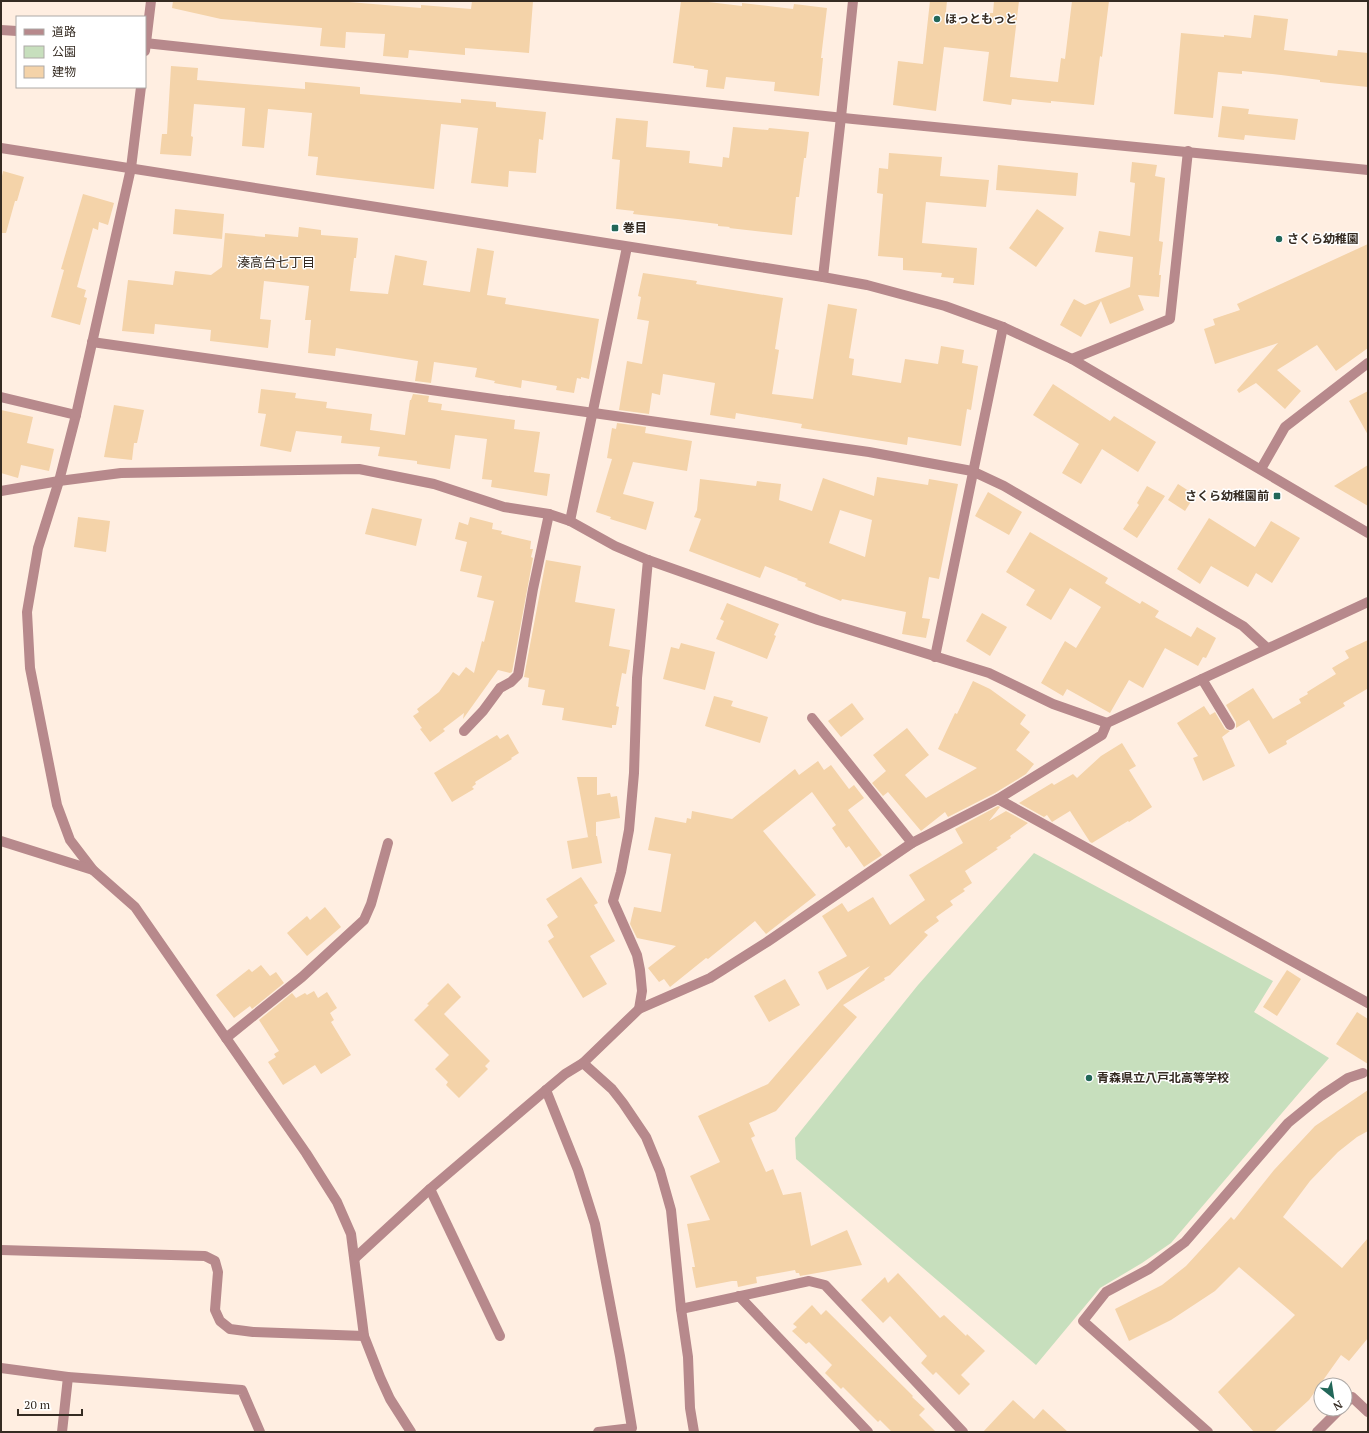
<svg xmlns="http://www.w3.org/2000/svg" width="1369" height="1433" font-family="'PT Serif','Noto Sans JP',serif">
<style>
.green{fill:#c7dfbd}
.building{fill:#f4d3a9;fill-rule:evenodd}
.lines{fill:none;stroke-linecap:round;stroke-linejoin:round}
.minor{stroke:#b7898c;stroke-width:10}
.poi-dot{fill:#226759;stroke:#fff;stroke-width:1.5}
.labels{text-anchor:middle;stroke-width:3;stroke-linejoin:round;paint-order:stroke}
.poi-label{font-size:12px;font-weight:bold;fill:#352b22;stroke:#fff;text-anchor:start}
.neighbourhood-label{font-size:13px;fill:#352b22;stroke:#fff}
</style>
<rect width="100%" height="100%" fill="#ffeee1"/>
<!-- green -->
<path class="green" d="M1034 853 1273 981 1254 1012 1329 1058 1171 1243 1142 1263 1100 1288 1036 1365 796 1159 795 1138 918 985Z"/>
<!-- building -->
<g class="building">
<path d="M173 1H349V2L421 8V5L471 9 472 1H533L529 53 465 48V55L409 50 408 58 383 56 385 34 346 32 345 48 320 46 322 28 221 19 172 8Z"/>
<path d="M681 1H700L742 6V3L793 9 794 4 827 8 821 58H823L819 96 774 91 775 82 726 77 724 89 706 87 708 70 694 68V66L673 63Z"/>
<path d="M930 1H947L945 21 988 25 990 13H993L994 1H1019L1010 77 1058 82 1061 58 1065 59 1072 1H1109L1102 57 1100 56 1094 105 1051 101V103L1012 99 1011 105 983 101 989 52 944 47 936 111 893 105 898 61 923 64Z"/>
<path d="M1254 15 1288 19 1284 50 1337 56 1338 50 1368 53V87L1320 82V80L1281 75 1242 71V74L1218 72 1213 118 1174 114 1181 33 1224 37V35L1251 38Z"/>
<path d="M171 66 198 68 197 80 305 89V82L360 87V94L461 103V99L496 102V107L546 112 543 140 539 139 536 173 509 171 508 187 471 183 478 128 441 124 434 189 316 175 318 157 308 156 312 113 268 109 264 148 242 146 245 108 194 104 191 136 193 137 191 156 160 154 162 134H167Z"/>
<path d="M1222 106 1249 109 1248 114 1298 119 1295 140 1245 135 1244 140 1218 137Z"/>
<path d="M616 118 648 121 646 147 690 151 689 163 722 167 723 157 729 158 733 127 768 130 769 128 809 132 806 158H804L799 197H796L792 235 729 228 730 227 718 226V224L678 219 633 214 634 211 616 209 620 160 612 159Z"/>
<path d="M889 153 942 157 940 176 989 180 986 207 926 202 922 243 977 248 974 285 953 283 954 278 941 277 942 273 903 270V258L878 256 883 194 877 193 879 168 888 169Z"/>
<path d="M1132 162 1157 165 1155 176 1165 178 1159 241 1163 242 1159 275H1161L1159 297 1138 295 1144 310 1110 324 1101 301 1081 337 1060 325 1074 299 1085 305 1130 287 1133 257 1095 252 1099 231 1130 236 1135 183 1130 182Z"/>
<path d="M998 165 1078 173 1076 196 996 190Z"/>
<path d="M3 171 24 177 17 201H15L6 233H1V181Z"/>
<path d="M83 194 114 203 108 225 99 222 98 230 93 228 77 287 86 290 84 297 87 298 80 325 51 317 64 270 61 269Z"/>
<path d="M175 209 224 214 222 239 173 234Z"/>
<path d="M1037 209 1064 228 1036 267 1009 248Z"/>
<path d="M299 227 321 230V235L358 238 356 258H354L350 291 388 294 395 255 427 261 423 285 470 292 477 248 494 251 487 295 506 298 505 304 599 319 589 379 581 377V379L577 378 574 393 556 390 557 386 522 380 521 388 494 383 495 381 475 377 477 368 434 362 431 383 415 381 418 361 336 348 335 356 308 353 311 320H305L309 286 264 281 260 319 271 320 268 348 210 341 211 330 155 324 154 334 122 331 128 280 173 285 175 271 211 275 222 267 225 233 265 237V234L298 237Z"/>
<path d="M1368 244V348L1336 371 1317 345 1277 370 1301 391 1285 409 1256 383 1239 393 1237 390 1278 343 1215 364 1204 329 1215 325 1213 319 1240 310 1237 304Z"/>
<path d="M643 273 697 281 696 284 783 298 775 349 779 350 772 394 813 399 828 304 857 309 849 358 854 359 852 375 901 383 905 359 938 364 941 346 964 350 962 363 978 366 971 410 967 409 961 446 908 437 907 445 801 428 802 424 736 413 735 419 710 415 715 383 663 374 660 395 652 393 649 414 619 410 627 361 642 364 649 321 637 319 641 297 638 296Z"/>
<path d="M1053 384 1110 421 1114 416 1156 442 1138 472 1102 449 1081 484 1062 473 1079 444 1033 415Z"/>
<path d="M261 389 296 393 295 398 327 402 326 408 372 414 370 430 405 435 410 400H411L413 394 429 396 428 402 442 404 441 410 515 420 514 429 540 432 534 472 550 474 547 496 491 487 492 480 482 479 487 439 455 435 450 469 417 464V461L378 456 380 447 341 443 342 436 296 431 291 452 260 446 266 414 258 413Z"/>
<path d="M1368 391V435L1349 401Z"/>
<path d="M114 405 144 410 137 443H134L132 460 104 457Z"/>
<path d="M1 410 33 417 27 443 54 449 49 471 21 465 18 478 1 473Z"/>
<path d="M617 423 646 427 645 433 692 441 687 471 633 462 623 494 654 502 646 530 610 519 611 517 596 512 612 459 607 458 612 428 616 429Z"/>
<path d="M1368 465V506L1334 486Z"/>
<path d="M877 477 928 485 929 479 958 484 939 579 929 577 922 618 930 619 926 638 902 634 906 612 842 599 841 601 805 586 806 583 797 580 798 579 765 566 760 578 689 551 701 519 694 517 697 510 700 479 756 486 757 481 781 484 779 500 812 511 823 478 874 496ZM840 510 872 520 865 557 829 543Z"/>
<path d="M1178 484 1195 495 1185 511 1168 500Z"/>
<path d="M1147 486 1165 496 1137 538 1123 529 1139 505 1137 503Z"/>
<path d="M988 492 1022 512 1009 535 975 516Z"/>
<path d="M372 508 422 519 416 546 365 534Z"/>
<path d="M78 517 110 521 106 552 74 547Z"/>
<path d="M470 517 493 523 492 529 502 531 501 534 531 541 530 549H533L531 557 533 558 512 672 510 673 498 670 463 719 464 713 443 729 445 731 430 742 420 729 422 728 413 716 419 712 417 709 439 692 453 672 459 676 466 667 474 673 482 641 484 642 494 601 477 597 482 576 460 571 467 542 455 539 459 522 468 525Z"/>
<path d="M1209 518 1255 547 1271 521 1300 538 1272 583 1256 573 1248 587 1211 566 1200 584 1177 569Z"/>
<path d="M1030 532 1108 578 1105 583 1140 604 1142 601 1159 611 1155 617 1191 637 1197 627 1216 638 1206 658 1203 657 1198 666 1165 648 1143 688 1129 680 1110 713 1067 689 1063 696 1041 683 1065 641 1076 648 1101 607 1070 588 1051 620 1026 605 1035 590 1006 572Z"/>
<path d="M546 560 581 566 575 602 615 609 609 646 630 650 626 674 622 673 616 706 619 707 616 725H612V728L562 720 564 708 542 705 545 690 528 687 529 678 524 677Z"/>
<path d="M727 603 779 624 774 635 776 636 767 659 716 639 724 621 720 619Z"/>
<path d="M982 613 1007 627 990 656 966 641Z"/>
<path d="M1368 640V692L1367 689 1343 703 1345 706 1286 741 1287 744 1269 754 1249 720 1236 728V722L1226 705 1253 688 1273 719 1301 703 1299 699 1308 694 1307 692 1336 674 1332 668 1349 658 1345 651Z"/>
<path d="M681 643 715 652 705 690 663 679 671 647 679 649Z"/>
<path d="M973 681 990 689 1026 715 1020 724 1030 732 1016 750 1034 764 1026 774 995 793 948 817 945 812 921 831 888 792 883 796 872 783 886 771 873 755 907 728 929 755 905 775 926 798 977 768 938 749 955 713 957 714Z"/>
<path d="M714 696 733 701 731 706 768 717 760 743 705 726Z"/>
<path d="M852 703 864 719 841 737 828 721Z"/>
<path d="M1204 706 1210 715 1215 712 1225 729 1230 731 1222 737 1235 766 1203 781 1193 758 1198 756 1177 723Z"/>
<path d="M508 734 519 753 511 758 512 759 475 782 476 784 472 787 474 789 452 802 434 773 497 735 500 739Z"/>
<path d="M1122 743 1136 766 1129 770 1152 807 1129 822 1128 821 1092 843 1090 842 1070 811 1052 822 1047 815 1044 817 1019 803 1052 783 1054 785 1073 774 1077 778 1101 756Z"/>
<path d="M818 761 824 770 831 765 849 789 854 785 864 798 848 810 882 855 864 867 849 846 846 848 832 828 836 825 812 792 763 831 816 895 766 934 755 921 708 959 706 958 670 987 664 979 659 982 648 968 676 946 637 938 630 924 634 907 661 912 671 854 648 850 655 817 686 823 687 818 691 819 692 811 732 819 795 769 799 775Z"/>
<path d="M577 777H597V795L610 793 611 797 617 796 620 818 596 822V836H597L602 863 572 869 567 841 589 837H588Z"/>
<path d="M998 806 1000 807 989 821 1006 811 1028 823 1010 836 1011 838 996 848 998 849 965 871 972 883 963 889 965 891 950 901 953 905 936 917 939 921 924 932 928 935 890 975 884 978 885 980 843 1005 857 1017 776 1111 749 1123 755 1136 751 1138 766 1172 773 1169 783 1195 801 1192 811 1246 847 1230 862 1265 800 1276 799 1273H796L795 1270 756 1277 757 1283 738 1287 737 1281H732L696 1288 692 1267H695L687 1224 710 1220 690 1176 720 1162 698 1116 768 1084 870 966 827 990 818 972 847 956 822 916 842 903 848 912 873 897 890 925 925 900 909 875 963 843 955 829Z"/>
<path d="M581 877 598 903 594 905 615 941 590 956 607 984 583 998 548 941 554 937 547 925 558 917 546 899Z"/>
<path d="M325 907 341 927 307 956 287 933 307 916 310 920Z"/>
<path d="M261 965 270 976 276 972 284 983 252 1009 250 1006 234 1018 216 995 249 969 252 972Z"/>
<path d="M1287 970 1301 979 1277 1016 1263 1007Z"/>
<path d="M785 979 800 1005 769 1022 754 996Z"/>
<path d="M448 983 461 997 444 1014 490 1061 485 1066 488 1069 459 1098 446 1085 448 1082 435 1069 449 1055 414 1020 429 1005 427 1004Z"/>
<path d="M314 991 318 998 327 992 337 1008 330 1013 334 1020 331 1022 351 1055 321 1074 315 1065 283 1085 268 1062 276 1057 274 1054 279 1051 259 1020 292 993 296 998 305 993 307 995Z"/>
<path d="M1357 1012 1368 1019V1064L1336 1044Z"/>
<path d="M1368 1090V1131L1357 1137 1338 1152 1310 1181 1283 1217 1342 1268 1368 1238V1338L1349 1361 1341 1355 1309 1400 1274 1432H1254L1218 1392 1295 1315 1239 1267 1215 1291 1171 1320 1129 1341 1115 1309 1162 1285 1186 1266 1231 1217 1234 1220 1274 1170 1315 1126Z"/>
<path d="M898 1273 940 1318 944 1315 966 1336 967 1334 985 1351 961 1375 970 1384 959 1395 936 1372 933 1375 921 1363 927 1356 890 1316 883 1323 861 1300 885 1277 888 1283Z"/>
<path d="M812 1305 821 1315 826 1310 913 1396 912 1397 925 1409 919 1415 936 1432H892L880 1420 878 1422 843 1387 841 1389 825 1373 832 1365 809 1342 806 1344 792 1331 797 1327 793 1324Z"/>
<path d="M1013 1400 1034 1419 1043 1409 1068 1432H983Z"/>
</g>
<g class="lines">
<!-- minor -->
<g class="minor">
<path d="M1 30 17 31"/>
<path d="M145 43 853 119 1368 170"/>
<path d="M145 51 151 1"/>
<path d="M141 87 131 168 76 415 59 481 38 548 27 612 30 668 57 805 70 840 93 870 135 907 306 1153 337 1202 351 1234 364 1336 380 1377 390 1399 411 1432"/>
<path d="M1 148 823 277 867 285 945 306 1003 327 1072 359 1368 533"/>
<path d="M823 277 841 117 853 1"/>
<path d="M92 342 869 452 972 471 1004 486 1243 626 1267 648"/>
<path d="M1072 359 1170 319 1188 151"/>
<path d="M1 397 76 415"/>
<path d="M1261 469 1285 427 1368 363"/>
<path d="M1 491 59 481 121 473 359 469 434 484 504 507 549 514 570 521 615 546 648 560 818 620 989 673 1053 704 1107 723"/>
<path d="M570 521 627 247"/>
<path d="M935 657 1003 327"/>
<path d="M1202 679 1230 725"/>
<path d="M812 718 912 843"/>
<path d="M464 731 483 711 500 688 511 682 518 675 533 589 549 514"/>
<path d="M998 799 1368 1003"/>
<path d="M1 841 93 870"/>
<path d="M639 1009 642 991 640 970 637 955 613 901 621 872 629 830 634 773 637 678 648 560"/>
<path d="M226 1038 302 977 364 920 371 904 388 843"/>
<path d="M583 1063 612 1089 623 1103 646 1137 660 1171 671 1210 681 1309 688 1357 690 1408 694 1432"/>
<path d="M546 1090 578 1170 595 1224 620 1356 632 1428 598 1432"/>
<path d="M430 1189 500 1336"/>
<path d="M1 1250 205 1256 215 1261 218 1272 215 1310 220 1321 230 1329 253 1332 364 1336"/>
<path d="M355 1258 430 1189 546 1090 565 1074 583 1063 639 1009 710 978 767 942 912 843 998 799 1102 735 1107 723 1368 602"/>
<path d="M739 1296 868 1432"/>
<path d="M681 1309 809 1281 825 1285 963 1432"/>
<path d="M1 1368 68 1377 242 1390 260 1432"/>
<path d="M1345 1404 1352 1397 1368 1412"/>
<path d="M62 1432 68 1377"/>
<path d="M1208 1432 1083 1321 1106 1292 1149 1269 1185 1242 1288 1123 1321 1096 1348 1078 1363 1073"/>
<path d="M1317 1432 1340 1409"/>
</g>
</g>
<!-- markers -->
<g class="poi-dot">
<circle cx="937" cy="19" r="4"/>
<rect x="611" y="224" width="8" height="8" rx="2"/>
<circle cx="1279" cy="239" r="4"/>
<rect x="1273" y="492" width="8" height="8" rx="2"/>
<circle cx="1089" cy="1078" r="4"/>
</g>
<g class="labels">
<!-- poi labels -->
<g class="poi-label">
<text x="945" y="23">ほっともっと</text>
<text x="623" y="232">巻目</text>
<text x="1287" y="243">さくら幼稚園</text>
<text x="1269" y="500" text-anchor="end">さくら幼稚園前</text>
<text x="1097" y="1082">青森県立八戸北高等学校</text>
</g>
<!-- neighbourhood labels -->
<g class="neighbourhood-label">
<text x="276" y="267">湊高台七丁目</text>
</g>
</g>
<!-- border -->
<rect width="1369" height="1433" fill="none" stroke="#352b22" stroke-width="4"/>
<!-- legend -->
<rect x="16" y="16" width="130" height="72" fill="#ffffff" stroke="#aeaaa7"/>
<rect x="24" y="29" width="20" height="6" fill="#b7898c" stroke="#aeaaa7"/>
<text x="52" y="36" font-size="12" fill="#352b22">道路</text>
<rect x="24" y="46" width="20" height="12" fill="#c7dfbd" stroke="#aeaaa7"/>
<text x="52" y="56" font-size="12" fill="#352b22">公園</text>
<rect x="24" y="66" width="20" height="12" fill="#f4d3a9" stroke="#aeaaa7"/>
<text x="52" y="76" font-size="12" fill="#352b22">建物</text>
<!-- north arrow -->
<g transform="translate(1333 1397) rotate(150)"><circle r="19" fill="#ffffff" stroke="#aeaaa7"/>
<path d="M0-3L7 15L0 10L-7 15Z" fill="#226759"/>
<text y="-6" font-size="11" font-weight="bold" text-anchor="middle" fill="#352b22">N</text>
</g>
<!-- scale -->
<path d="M18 1409v6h64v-6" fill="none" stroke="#352b22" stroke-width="2"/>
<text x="24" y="1409" font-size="12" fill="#352b22" stroke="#ffffff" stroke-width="3" paint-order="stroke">20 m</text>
</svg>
